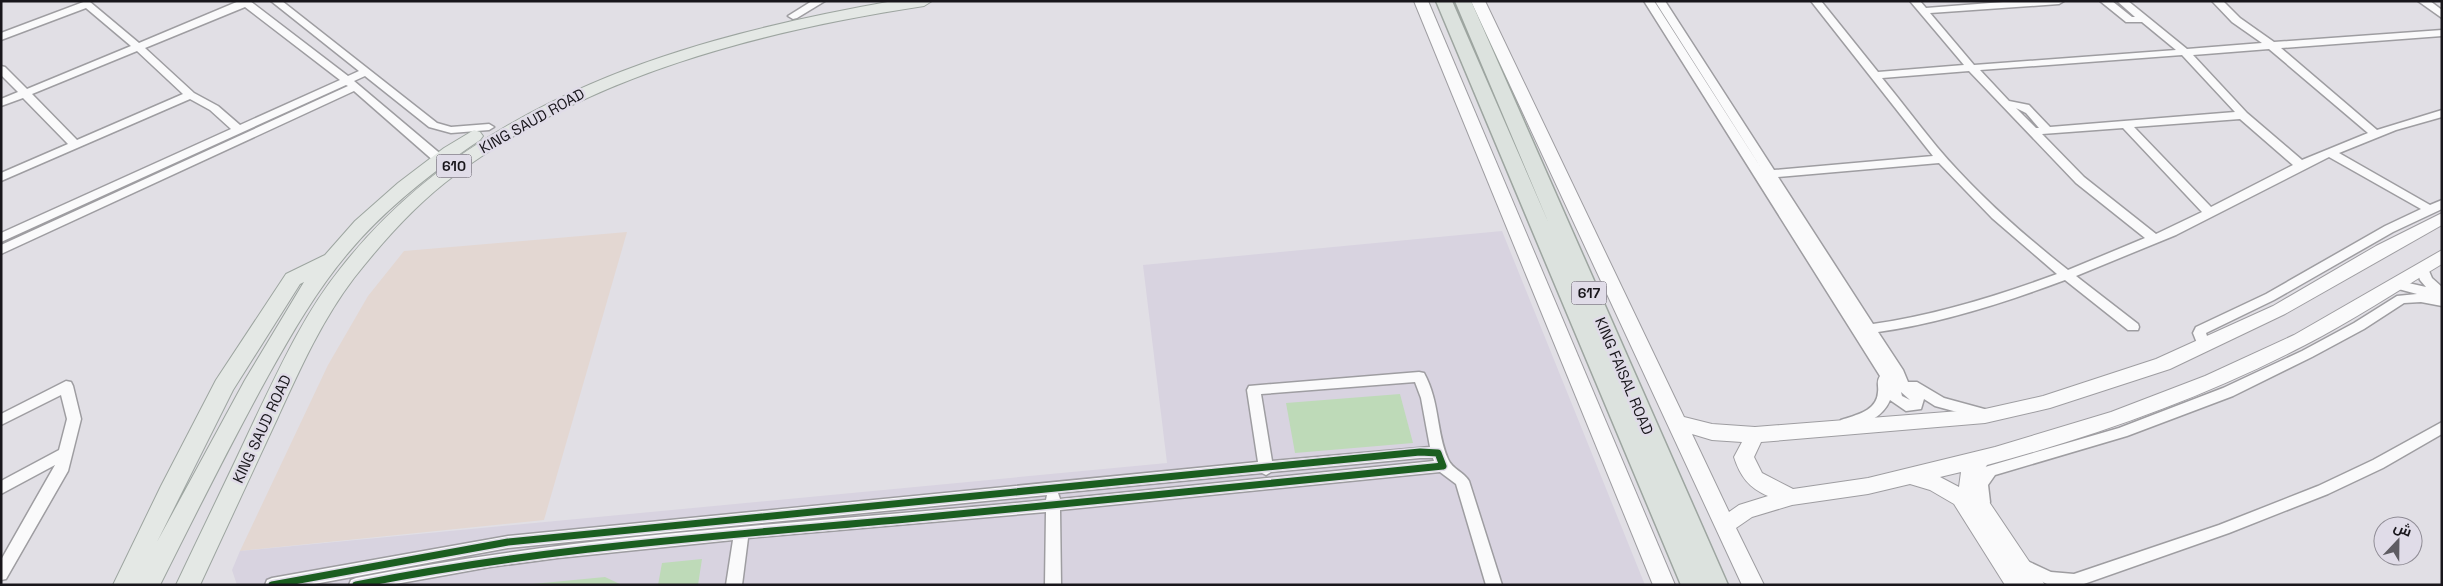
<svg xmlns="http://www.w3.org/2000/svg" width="2443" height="586" font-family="'Space Grotesk',Cairo,sans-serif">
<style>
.commercial{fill:#e3d7d2}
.built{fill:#d8d3e0}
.green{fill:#bedab8}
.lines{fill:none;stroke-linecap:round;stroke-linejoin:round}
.minor-casing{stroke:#9e9da1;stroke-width:3}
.secondary-casing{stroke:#9e9da1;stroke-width:2}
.primary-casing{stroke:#9da5a0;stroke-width:2}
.trunk-casing{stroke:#9da5a0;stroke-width:3}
.minor{fill:#fafafb;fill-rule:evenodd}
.secondary{fill:#fafafb;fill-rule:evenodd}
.primary{fill:#e4e8e5;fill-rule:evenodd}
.trunk{fill:#dce2de;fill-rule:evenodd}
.cycleway-casing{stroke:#e0dce8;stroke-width:10}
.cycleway{stroke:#1b5e20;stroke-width:7}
.labels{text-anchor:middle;stroke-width:5;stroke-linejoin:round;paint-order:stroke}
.shield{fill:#e0dce8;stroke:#545158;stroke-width:1}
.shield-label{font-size:14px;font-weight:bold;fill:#18161b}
.street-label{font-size:15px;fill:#18161b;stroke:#e0dce8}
</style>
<rect width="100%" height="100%" fill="#e1dfe5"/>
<!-- commercial -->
<path class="commercial" d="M627 232 544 520 240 551 328 365 368 296 404 251Z"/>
<!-- built -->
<path class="built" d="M1502 231 1645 585H237L232 570 240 551 1167 463 1143 265Z"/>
<!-- green -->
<g class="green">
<path d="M1400 394 1413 443 1295 453 1286 403Z"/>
<path d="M702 559 698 585H658L662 563Z"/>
<path d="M605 577 622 585H522Z"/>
</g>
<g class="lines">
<!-- minor casing -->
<g class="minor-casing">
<g id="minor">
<path d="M86 1 90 2 139 43 239 1H250L348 76 359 71 271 1H282L437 123 451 127 489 124 494 127 489 130 451 133 429 127 365 76 354 81 443 156 445 159 443 162H435L354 91 1 254V245L348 86 346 85 1 242V233L231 129 210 110 190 99 1 181V173L68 144 23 98 1 106V99L18 92 1 75V66L5 67 27 89 131 46 86 8 1 40V33ZM245 7 340 80 240 125 218 106 194 93 145 48ZM137 51 183 94 77 140 32 94Z"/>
<path d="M812 1H825L797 18 793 19 788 16Z"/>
<path d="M1644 1H1654L1763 171 1655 1H1665L1774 170 1933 156 1811 1H1821L1878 72 1964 65 1910 1H1920L1926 8 2016 1H2064L2059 4 1930 13 1974 65 2176 50 2142 22H2126L2100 1H2112L2132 17H2135L2117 1H2128L2187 49 2262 43 2232 22 2212 1H2223L2240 18 2274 42 2442 30V36L2281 48 2377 130 2442 110V117L2396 130 2339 153 2430 205 2442 200V209L2393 232 2274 300 2206 333 2210 345 2209 348H2199L2193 333 2196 327 2266 294 2385 226 2421 209 2329 157 2176 235 2076 276 2138 324 2139 327 2138 330H2128L2065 280C2004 303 1942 323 1878 332L1903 370 1908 382H1917L1944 398 1988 410 1990 414 1988 418 1983 419 1935 406 1924 399 1921 409 1906 411 1890 400C1882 419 1864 424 1846 429L1841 428 1839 424 1841 420C1856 415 1877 411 1878 392 1879 386 1876 382 1880 376ZM2269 49 2368 133 2302 160 2247 113 2193 55ZM2182 55 2235 112 2050 127 2029 105 2009 101 1980 70ZM1969 71 2076 183 2145 238 2068 270C2021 233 1975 192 1937 147 1918 124 1901 101 1882 78ZM2016 108 2026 113 2039 128H2036ZM2240 119 2293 165 2211 207 2134 127ZM2123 128 2202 212 2156 234 2084 177 2042 134ZM1939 163 1992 218 2057 274C1997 296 1936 315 1873 324L1778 177ZM1901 392 1910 400 1902 396Z"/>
<path d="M2418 1H2430L2442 10V18Z"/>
<path d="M2422 263 2426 264 2432 278 2442 287V306L2421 302 2404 303 2364 329 2312 357 2233 396 2127 436 1995 475 1988 485 1990 502 1988 506 1983 508 1978 506C1971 492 1972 478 1985 467L2119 428 2223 388 2302 351 2354 323 2397 296 2417 294 2391 287 2389 284 2395 280 2426 287 2420 280 2416 267Z"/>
<path d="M1419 372 1424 373C1440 402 1436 432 1448 459 1452 469 1464 472 1469 481L1502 585H1486L1456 484 1440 472 1060 510 1061 585H1045L1046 512 748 538 742 585H726L733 540 558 558 490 567 390 585H349L351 580 356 578C584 533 815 523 1046 500L1047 495 508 548 309 585H265L267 580 272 578 508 536 1258 462 1247 390 1249 386ZM1415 382 1421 398 1430 447 1272 461 1261 394ZM1420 458H1433L1434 461 1060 499 1058 493 1262 473 1266 475 1271 472Z"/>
<path d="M66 381 71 382 73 386 81 419 68 471 6 579 1 580V560L55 465 1 494V481L59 450 67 419 61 395 1 425V414Z"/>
<path d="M2442 422V434L2383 468 2328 494 2229 533 2081 585H2049L2018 570 2015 565 2018 560 2023 559 2051 572 2074 574 2219 525 2318 486 2373 460Z"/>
</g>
</g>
<!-- secondary casing -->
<g class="secondary-casing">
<g id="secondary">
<path d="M1414 1H1428L1675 585H1653Z"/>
<path d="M1471 1H1485L1684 417 1712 424 1755 427 1985 409 2043 396 2156 359 2273 306 2376 246 2442 213V225L2285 314 2170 369 2050 408 1985 423 1761 442 1754 457 1762 473 1793 489 1868 478 1995 447 2111 412 2205 376 2294 335 2442 250V264C2397 291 2352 321 2305 345 2205 397 2096 436 1987 465L1981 474 1979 487 2045 585H2005L1954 504 1930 490 1910 484 1868 494 1792 505 1752 517 1736 528 1764 585H1742ZM1692 434 1712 440 1742 442 1734 457C1740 476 1749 488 1768 496L1739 505 1729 512ZM1961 472 1959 487 1940 477Z"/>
</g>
</g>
<!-- primary casing -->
<g class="primary-casing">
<g id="primary">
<path d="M893 1H932L924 6C760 31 590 75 455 175 417 203 383 241 354 278 322 320 300 369 278 417 252 473 226 529 200 585H176C202 530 229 475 255 419 280 367 304 314 340 269 474 98 688 37 893 1Z"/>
<path d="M474 130 480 132 483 136 480 140C432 172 386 208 348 253 316 291 292 333 268 376 230 445 195 515 160 585H113L161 486 216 380 286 274 325 255 355 221 398 183 444 148ZM304 282 245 380 157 542 233 390 300 284Z"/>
</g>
</g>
<!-- trunk casing -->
<g class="trunk-casing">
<path id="trunk" d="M1436 1H1452L1549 224 1455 1H1471L1728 585H1681Z"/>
</g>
<!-- minor -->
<use href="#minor" class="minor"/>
<!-- secondary -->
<use href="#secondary" class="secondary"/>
<!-- primary -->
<use href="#primary" class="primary"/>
<!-- trunk -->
<use href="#trunk" class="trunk"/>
<!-- cycleway casing -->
<g class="cycleway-casing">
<path id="cycleway" d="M272 585 508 542 1420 452 1438 453 1443 466C1264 483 1086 503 907 519 721 536 539 548 356 585"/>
</g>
<!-- cycleway -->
<use href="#cycleway" class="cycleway"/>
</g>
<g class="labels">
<!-- shield labels -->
<g class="shield">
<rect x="436.5" y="154.5" width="35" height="23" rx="4"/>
<rect x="1571.5" y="281.5" width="35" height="23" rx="4"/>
</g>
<g class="shield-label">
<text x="454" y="171">610</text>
<text x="1589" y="298">617</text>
</g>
<!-- street labels -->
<g class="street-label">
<text transform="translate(532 121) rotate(-29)" y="5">KING SAUD ROAD</text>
<text transform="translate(1624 376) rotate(67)" y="5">KING FAISAL ROAD</text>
<text transform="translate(262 429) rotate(-65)" y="5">KING SAUD ROAD</text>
</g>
</g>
<!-- border -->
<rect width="2443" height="586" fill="none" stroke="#18161b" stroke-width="5"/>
<!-- north arrow -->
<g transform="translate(2398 541) rotate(22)"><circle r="24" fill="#e0dce8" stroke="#908d96"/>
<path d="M0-4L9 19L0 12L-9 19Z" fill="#5e5c62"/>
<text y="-8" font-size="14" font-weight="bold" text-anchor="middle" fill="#18161b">ش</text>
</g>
</svg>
